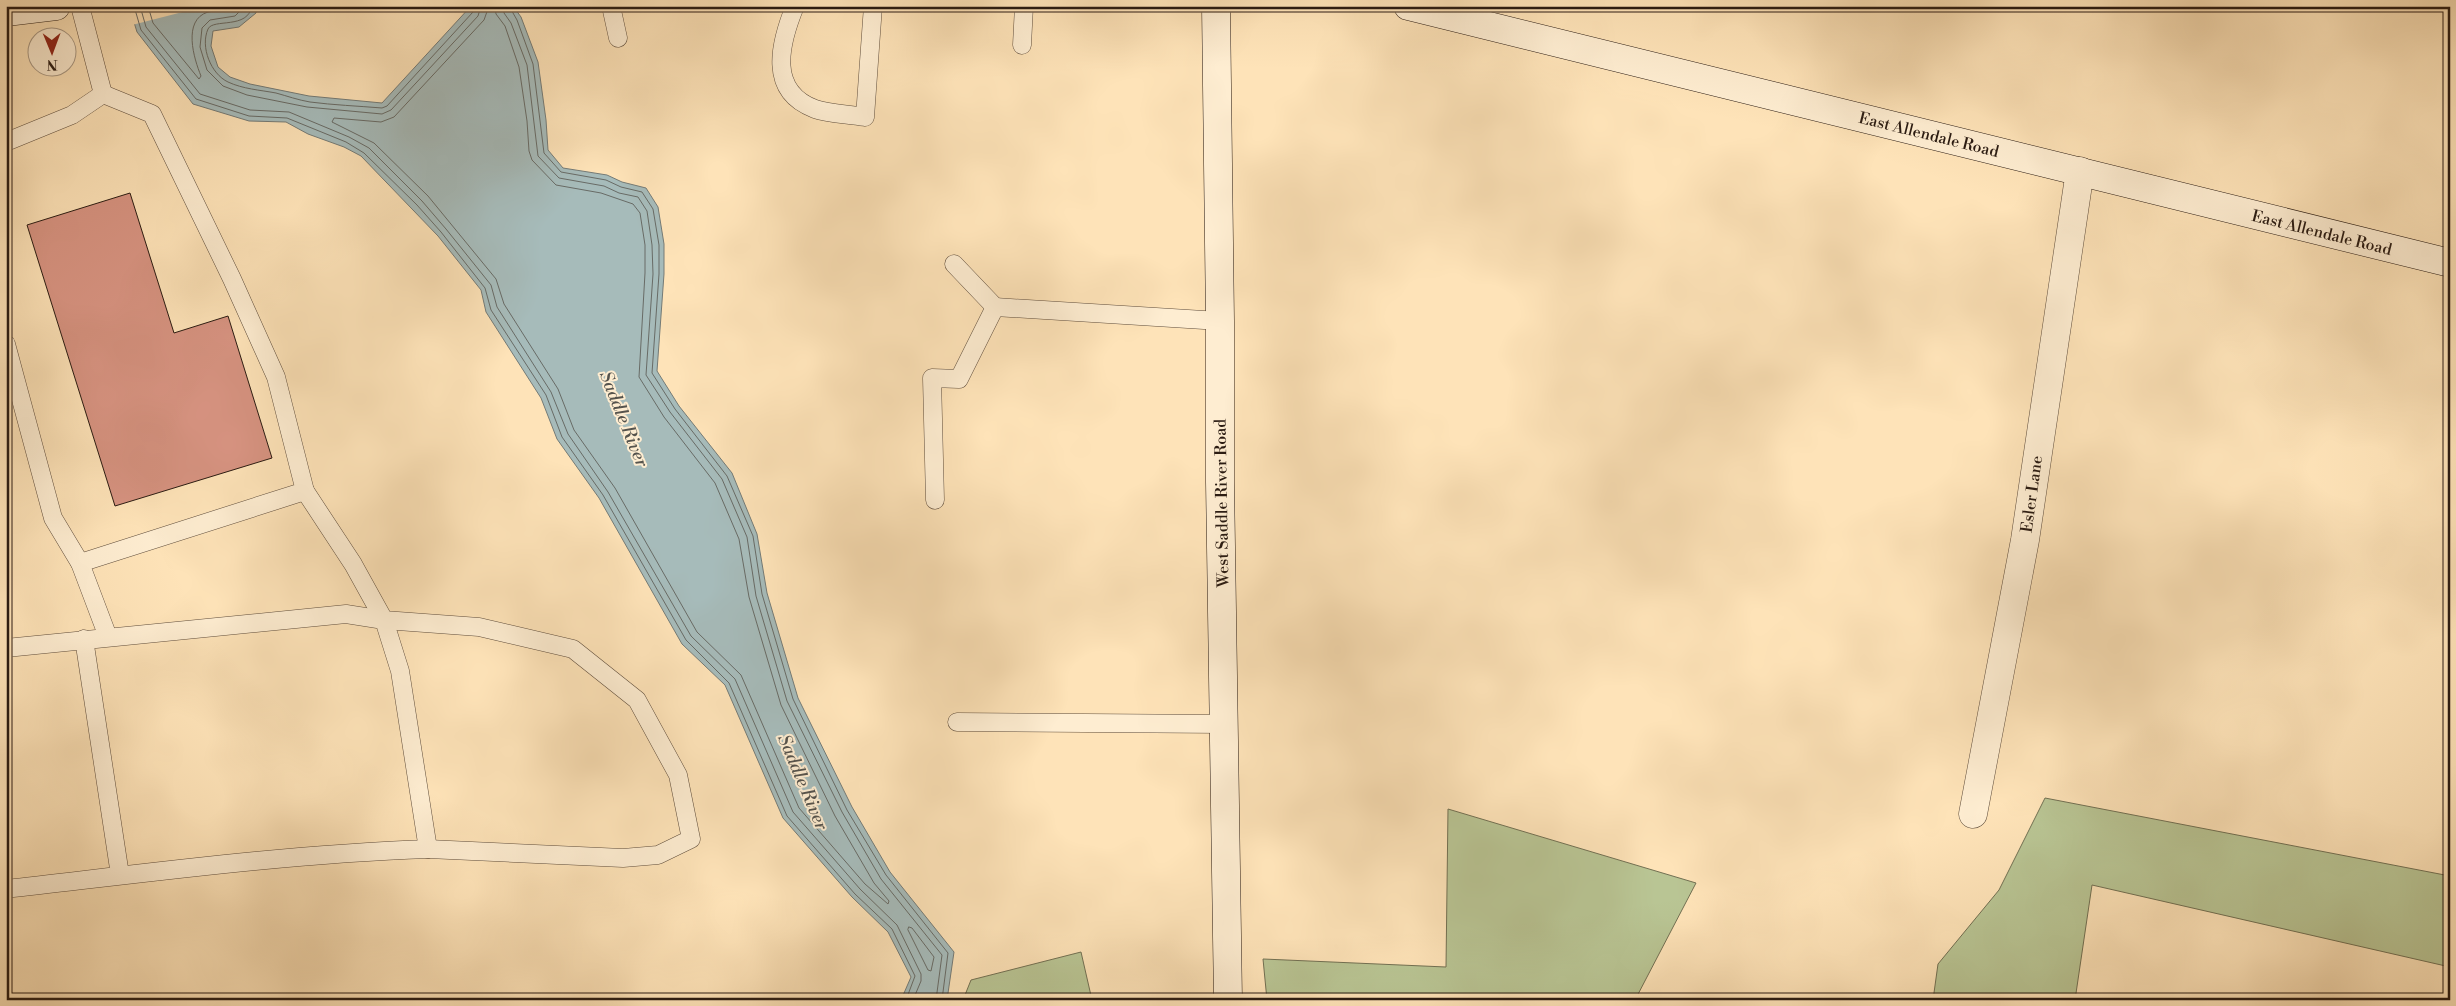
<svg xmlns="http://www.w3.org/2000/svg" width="2456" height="1006" font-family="'Libre Bodoni',serif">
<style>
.green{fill:#b9c594;stroke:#727053}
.water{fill:#a6bbba;stroke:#747b77}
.pier{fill:#fee3b8}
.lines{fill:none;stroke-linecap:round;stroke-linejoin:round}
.shore{stroke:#686b66;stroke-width:1}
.building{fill:#d79381;stroke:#2a1b12}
.lane-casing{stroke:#5f4d3c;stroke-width:19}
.street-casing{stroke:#5f4d3c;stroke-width:29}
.secondary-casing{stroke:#2a1b12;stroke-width:29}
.lane{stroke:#feedd1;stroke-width:18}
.street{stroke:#feedd1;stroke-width:28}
.secondary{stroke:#feedd1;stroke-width:28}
.labels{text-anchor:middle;stroke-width:4;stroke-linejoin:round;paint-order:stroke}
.street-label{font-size:16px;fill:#2a1b12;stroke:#feedd1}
.water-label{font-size:18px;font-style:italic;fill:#55534d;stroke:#feedd1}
</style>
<rect width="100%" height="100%" fill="#fee3b8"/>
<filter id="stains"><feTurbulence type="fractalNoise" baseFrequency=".004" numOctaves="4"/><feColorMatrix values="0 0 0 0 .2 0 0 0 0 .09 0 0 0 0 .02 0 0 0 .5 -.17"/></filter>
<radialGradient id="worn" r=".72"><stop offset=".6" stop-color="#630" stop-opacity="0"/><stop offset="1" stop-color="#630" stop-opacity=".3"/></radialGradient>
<!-- green -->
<g class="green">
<path d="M2045 798 2450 876V967L2092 885 2075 1000H1933L1938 964 1999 890Z"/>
<path d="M1448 809 1696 883 1635 1000H1267L1263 959 1446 967Z"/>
<path d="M1081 952 1092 1000H963L971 980Z"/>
</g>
<!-- water -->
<path class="water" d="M129 6H257L256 13 239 27 213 31 211 46 218 67 230 77 250 84 309 96 382 103 471 6H513L521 17 538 62 546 120 548 150 563 168 607 175 622 182 646 188 658 207 664 244V274L657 371 679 406 732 473 757 534 767 593 798 698 852 807 890 872 954 952 947 1000H901L911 977 888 932 852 897 783 818 725 685 682 644 599 498 557 439 541 398 486 312 481 290 438 236 361 156 344 147 308 134 286 122 249 121 193 104 137 32Z"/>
<!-- pier -->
<path class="pier" d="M129 6H206L132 25Z"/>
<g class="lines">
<!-- shore -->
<g class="shore">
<path d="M134 6 141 30 196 99 249 116 287 118 346 142 364 153 417 205 441 232 485 288 491 310 546 395 562 437 603 495 686 640 729 683 787 816 855 894 892 929 915 976 906 1000"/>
<path d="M140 6 146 27 200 94 250 110 289 112 349 137 369 148 422 201 446 229 491 285 497 307 551 392 568 434 608 492 691 636 735 679 793 812 860 889 897 925 921 974V981L913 1000"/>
<path d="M148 6 153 23 199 79 201 76C194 59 182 20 208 12 217 10 228 12 235 6"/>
<path d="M245 6 235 16 210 20 202 28 200 47 207 70 223 86 247 95 307 107 382 114 391 110 478 16 481 6"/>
<path d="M252 6C248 30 213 18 208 29 200 47 211 74 228 82 243 89 260 90 276 93 287 96 298 100 310 102 333 105 358 106 382 108L387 106 473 12 475 6"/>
<path d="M489 6 484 20 394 117 381 122 334 118 332 122 374 143 428 196 496 279 504 304 558 389 574 430 615 488 697 632 741 675 799 808 865 884 888 904 889 901 874 883 835 816 781 705 749 597 739 539 715 483 664 417 639 377 645 273V245L640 213 633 204 601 193 556 185 532 160 529 151 527 121 519 67 505 26 496 14 495 6"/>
<path d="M503 6 504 13 511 23 527 65 538 156 559 178 604 186 619 193 638 197 647 211 652 245 653 274 646 375 670 412 722 479 747 537 756 596 787 701 842 812 881 879 942 955 936 1000"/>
<path d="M509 6 517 20 533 64 544 153 561 172 606 180 621 187 642 192 653 209 659 245V274L652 373 675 409 727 476 753 536 762 594 793 699 847 810 886 875 948 953 942 1000"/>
<path d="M909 927 912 928 934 957 931 971 928 970 908 930Z"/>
</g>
</g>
<!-- building -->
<path class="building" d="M130 193 174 333 228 316 272 458 115 506 27 225Z"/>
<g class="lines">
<!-- lane casing -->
<g class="lane-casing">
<g id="lane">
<path d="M80 6 103 94"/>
<path d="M611 6 618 38"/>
<path d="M795 6C780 43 767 91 815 109 829 114 849 114 865 117L873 6"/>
<path d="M1022 45 1024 6"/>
<path d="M6 142 72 115 103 94"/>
<path d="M995 307 1220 321"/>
<path d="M6 344 53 518 80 563 108 637"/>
<path d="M305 491 353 564 384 620 479 627 573 649 637 700 678 775 691 839 658 855 623 858 428 849"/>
<path d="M935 500 932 378 959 379 995 307 954 264"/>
<path d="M80 563 305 491 276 377 232 279 152 114 103 94"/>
<path d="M84 639 120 875"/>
<path d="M6 648 346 614 384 620 400 671 428 849C287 854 147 873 6 889"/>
<path d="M957 722 1224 724"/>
</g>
</g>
<!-- street casing -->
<g class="street-casing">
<path id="street" d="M1973 814 2025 540 2080 171"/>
</g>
<!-- secondary casing -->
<g class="secondary-casing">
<g id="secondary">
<path d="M1216 6 1220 321V482L1228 1000"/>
<path d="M1408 6 2450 263"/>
<path d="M6 12 56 6"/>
</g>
</g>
<!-- lane -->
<use href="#lane" class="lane"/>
<!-- street -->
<use href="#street" class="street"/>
<!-- secondary -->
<use href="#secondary" class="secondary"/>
</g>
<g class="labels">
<!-- street labels -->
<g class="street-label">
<text transform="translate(1929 134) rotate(14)" y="6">East Allendale Road</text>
<text transform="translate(2322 232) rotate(14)" y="6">East Allendale Road</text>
<text transform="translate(2031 494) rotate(-82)" y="6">Esler Lane</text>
<text transform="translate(1221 503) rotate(-91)" y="6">West Saddle River Road</text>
</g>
<!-- water labels -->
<g class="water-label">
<text transform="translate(624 419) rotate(68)" y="6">Saddle River</text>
<text transform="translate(803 782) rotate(67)" y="6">Saddle River</text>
</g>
</g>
<!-- margin -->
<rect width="2456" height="1006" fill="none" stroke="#fee3b8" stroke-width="25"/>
<rect x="8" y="8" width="2441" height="991" fill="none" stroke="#2a1b12" stroke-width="2.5"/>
<rect x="12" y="12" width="2431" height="981" fill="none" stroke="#2a1b12"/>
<!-- north arrow -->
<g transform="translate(52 52) rotate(179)"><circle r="24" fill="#feedd1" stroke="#a99985"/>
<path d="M0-4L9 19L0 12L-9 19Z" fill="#8f2418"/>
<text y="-8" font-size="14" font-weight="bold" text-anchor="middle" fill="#2a1b12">N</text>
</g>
<rect width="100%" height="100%" filter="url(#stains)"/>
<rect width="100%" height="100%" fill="url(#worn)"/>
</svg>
